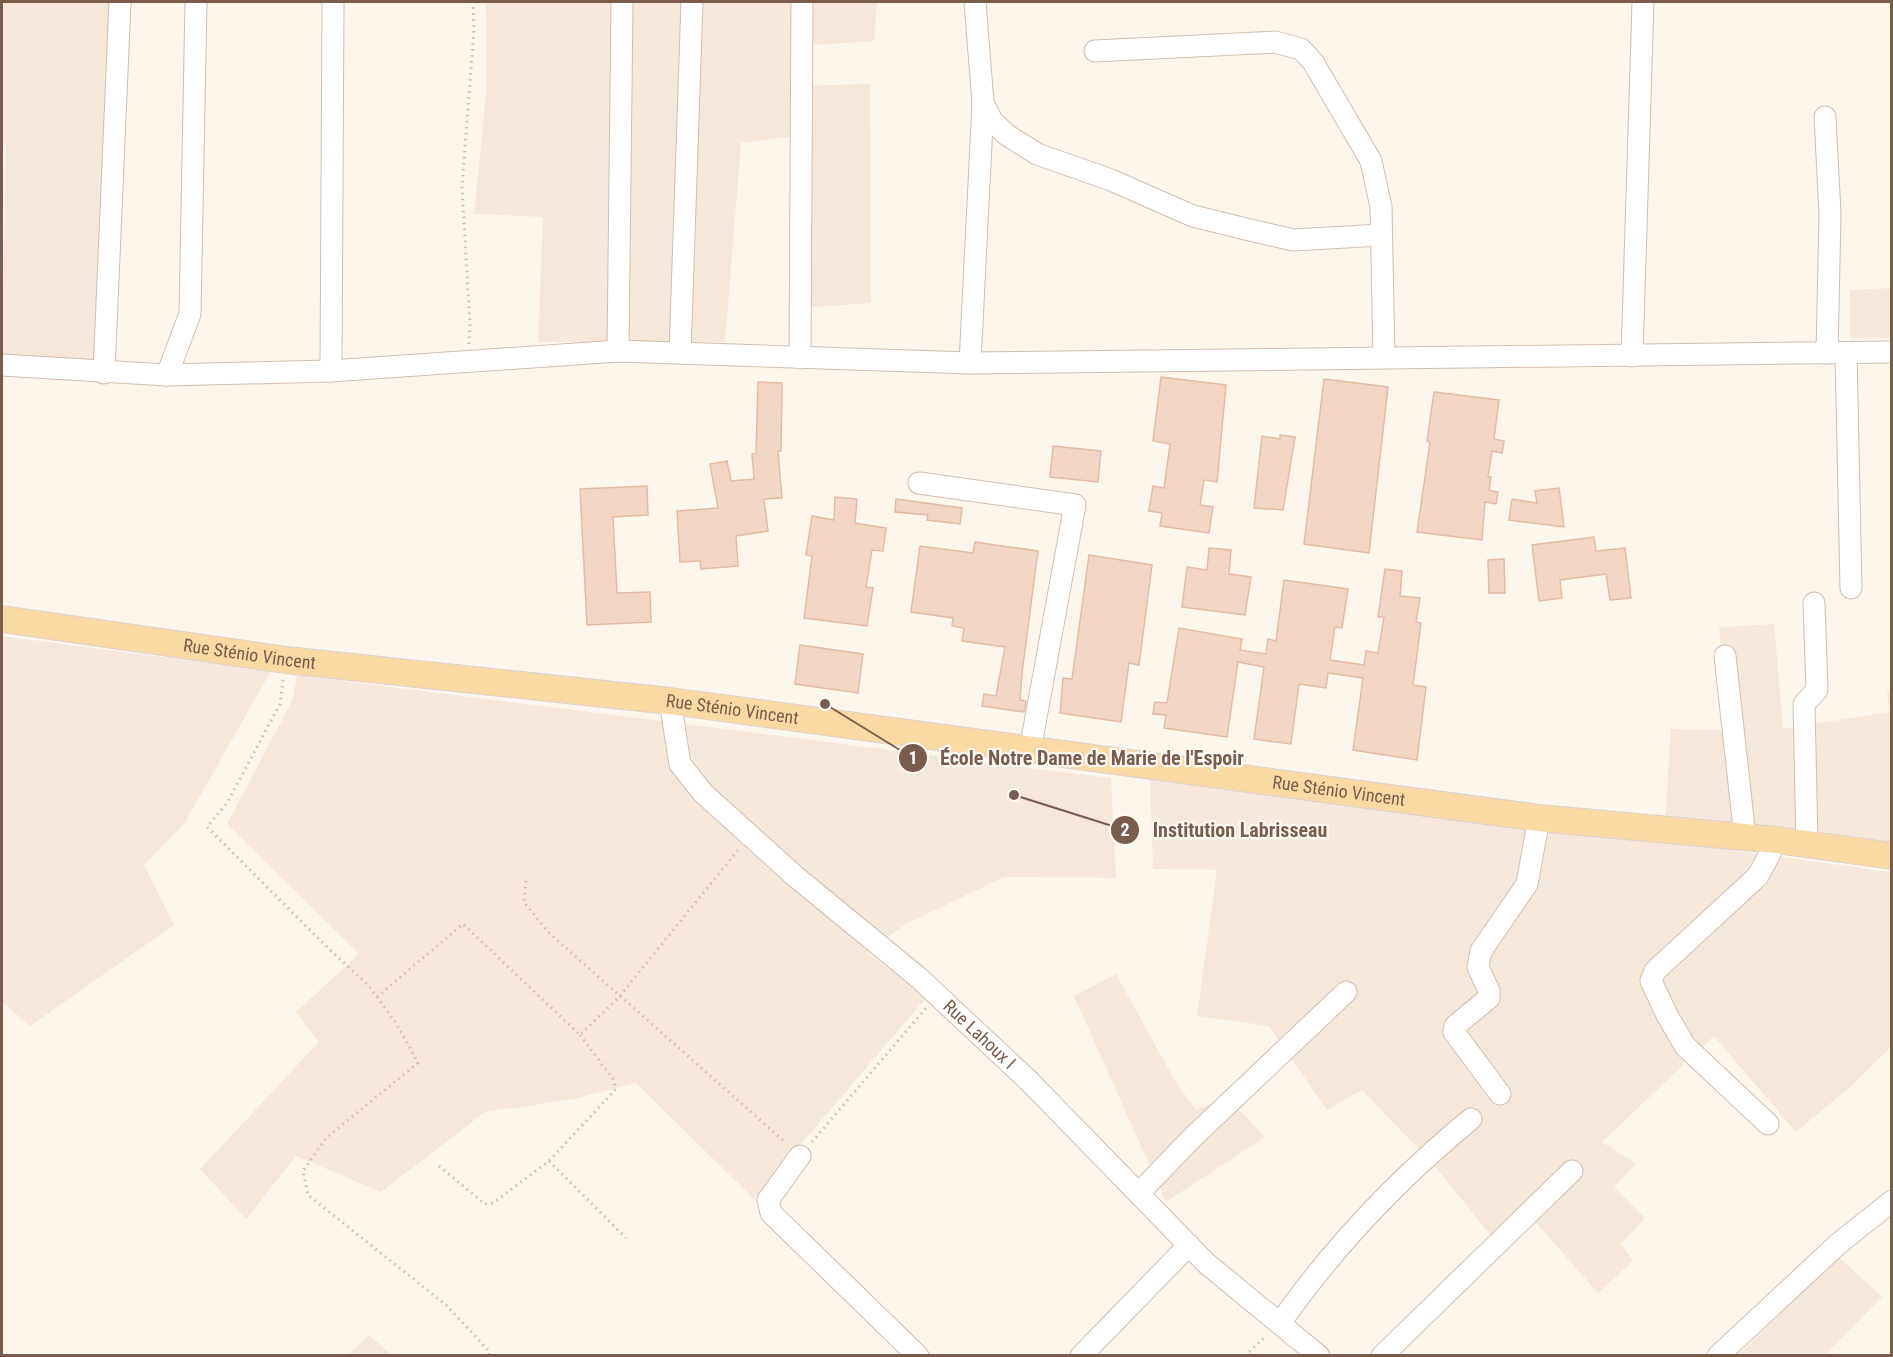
<svg xmlns="http://www.w3.org/2000/svg" width="1893" height="1357" font-family="'Roboto Condensed',sans-serif">
<style>
.residential{fill:#f5e8da}
.building{fill:#f3d5c3;stroke:#e6bba3;stroke-width:1.5}
.lines{fill:none;stroke-linecap:round;stroke-linejoin:round}
.minor-casing{stroke:#d1beb0;stroke-width:23}
.major-casing{stroke:#dad1cd;stroke-width:28}
.path{stroke:#d9b8a5;stroke-width:3;stroke-dasharray:1.5 4.5;stroke-linecap:butt}
.minor{stroke:#fff;stroke-width:21}
.major{stroke:#fbd9a5;stroke-width:26}
.labels{text-anchor:middle;stroke-width:4.5;stroke-linejoin:round;paint-order:stroke}
.street-label{font-size:18px;fill:#7a5c4d;stroke:#fffaf3}
.leader{fill:none;stroke:#7a5c4d;stroke-width:2}
.callout-dot{fill:#7a5c4d;stroke:#fffaf3;stroke-width:2}
.mark-label{font-size:18px;text-anchor:middle;font-weight:bold;fill:#fff}
.callout-label{font-size:20px;text-anchor:middle;font-weight:bold;fill:#7a5c4d;stroke:#fffaf3;stroke-width:4.5;stroke-linejoin:round;paint-order:stroke}
</style>
<rect width="100%" height="100%" fill="#fdf6ec"/>
<!-- residential -->
<g class="residential">
<path d="M2 2H122L106 368 2 361 6 144H2Z"/>
<path d="M486 2H877L874 41 797 46V86L870 84 871 303 812 307V136H795L741 143 725 342H538L543 217 474 214 487 85Z"/>
<path d="M1891 288V338H1850V290Z"/>
<path d="M1774 624 1783 729 1889 712 1887 692H1891V851L1665 824 1671 729 1728 730 1719 627Z"/>
<path d="M2 636 271 671 184 824 144 865 174 925 30 1026 2 1002Z"/>
<path d="M297 675 1111 778 1116 878 1004 877 906 924 866 952 926 998 754 1199 636 1083 574 1099 485 1112 381 1192 296 1156 246 1219 200 1169 319 1042 296 1012 359 954 227 824 293 699Z"/>
<path d="M1150 780 1664 841 1891 872V1047L1850 1087 1796 1132 1714 1036 1602 1142 1636 1164 1614 1187 1645 1218 1621 1244 1633 1261 1598 1293 1532 1218 1501 1248 1434 1165 1362 1090 1327 1110 1269 1026 1197 1016 1217 870 1153 869Z"/>
<path d="M1116 974 1175 1081 1196 1110 1227 1097 1265 1137 1166 1202 1074 996Z"/>
<path d="M1839 1257 1882 1297 1825 1355 1737 1356Z"/>
<path d="M369 1335 392 1355H348Z"/>
</g>
<!-- building -->
<g class="building">
<path d="M1161 377 1226 385 1217 482 1204 480 1200 505 1213 507 1209 533 1160 526 1162 513 1149 511 1153 486 1164 488 1170 444 1153 441Z"/>
<path d="M1324 379 1388 387 1369 553 1304 544Z"/>
<path d="M758 382 782 383 781 451H778L782 498 764 499 768 531 736 536 738 566 701 569 700 561 680 562 677 511 718 508 710 464 727 461 731 481 754 479 752 454H756Z"/>
<path d="M1434 392 1499 400 1494 439 1504 441 1502 453 1492 451 1488 477H1491L1489 490 1498 492 1496 504 1485 502 1482 540 1417 532 1430 442 1427 441Z"/>
<path d="M1280 435 1295 437 1283 510 1254 508 1262 436 1280 439Z"/>
<path d="M1053 446 1101 451 1098 482 1050 477Z"/>
<path d="M647 486 648 515 613 517 617 593 650 592 651 622 587 625 580 489Z"/>
<path d="M1559 488 1564 527 1509 520 1512 499 1537 503 1535 491Z"/>
<path d="M835 497 857 499 855 523 886 528 883 551 872 550 866 587 873 588 867 626 804 618 812 556 806 555 812 516 834 520Z"/>
<path d="M896 499 962 508 960 524 927 520 928 515 895 512Z"/>
<path d="M1594 537 1596 551 1625 548 1631 598 1610 600 1606 574 1560 580 1562 598 1539 601 1532 545Z"/>
<path d="M975 542 1038 551 1022 673 1020 700 1026 701 1024 712 982 706 984 694 996 696 1005 647 962 641 964 628 952 626 953 618 911 612 920 546 973 553Z"/>
<path d="M1209 548 1231 550 1229 574 1251 577 1245 615 1182 607 1187 567 1207 570Z"/>
<path d="M1089 555 1152 565 1139 665 1129 663 1121 722 1060 713 1063 678 1072 679Z"/>
<path d="M1504 559 1505 593H1489L1488 560Z"/>
<path d="M1385 569 1402 571 1400 596 1420 598 1416 622 1421 623 1413 685 1426 687 1417 760 1353 750 1363 678 1328 673 1326 688 1299 684 1291 744 1254 739 1264 667 1238 662 1227 737 1164 728 1166 715 1153 714 1155 702 1167 703 1179 628 1242 639 1240 650 1266 654 1268 639 1276 641 1284 580 1348 589 1342 628 1335 627 1330 660 1364 665 1366 651 1378 653 1384 617H1378Z"/>
<path d="M800 645 863 654 858 693 795 684Z"/>
</g>
<g class="lines">
<!-- minor casing -->
<g class="minor-casing">
<g id="minor">
<path d="M975 2 983 103 992 121 1007 135 1037 154 1111 180 1193 216 1250 230 1293 240 1381 235"/>
<path d="M1095 51 1275 42 1301 49 1313 62 1371 161 1381 207 1384 357"/>
<path d="M1825 117 1830 214 1827 353"/>
<path d="M618 351 622 2"/>
<path d="M680 353 692 2"/>
<path d="M1846 353 1851 588"/>
<path d="M1632 356 1643 2"/>
<path d="M800 358 802 2"/>
<path d="M970 363 983 104"/>
<path d="M2 365 167 375 331 371 618 351 970 363 1892 352"/>
<path d="M331 371 333 2"/>
<path d="M104 373 120 2"/>
<path d="M167 375 190 314 196 2"/>
<path d="M919 483 1075 505 1030 750"/>
<path d="M1725 656 1745 837"/>
<path id="s1" d="M670 701 680 764 703 793 796 877 919 978 1029 1081 1206 1263 1319 1356"/>
<path d="M1807 845 1804 704 1817 690 1814 603"/>
<path d="M1500 1094 1454 1032 1455 1026 1489 998V991L1478 967 1481 951 1527 884 1539 818"/>
<path d="M1768 1124 1685 1046 1667 1015 1651 981 1655 971 1758 876 1777 840"/>
<path d="M800 1156 768 1200 771 1213 918 1356"/>
<path d="M1139 1193 1193 1137 1346 992"/>
<path d="M1280 1323C1335 1245 1398 1179 1471 1119"/>
<path d="M1081 1356 1189 1245"/>
<path d="M1382 1356 1572 1171"/>
<path d="M1718 1356 1838 1244 1892 1201"/>
</g>
</g>
<!-- major casing -->
<g class="major-casing">
<g id="major">
<path id="s2" d="M2 619 286 660 670 701 1539 818 1777 840 1892 856"/>
</g>
</g>
<!-- path -->
<g class="path">
<path d="M469 344 470 324 462 187 474 29 473 2"/>
<path d="M283 680 280 704 227 803 207 827 329 949 369 986 396 1023 418 1063 326 1138 303 1171 308 1195 446 1305 490 1352 489 1356"/>
<path d="M526 881 524 902 548 932 786 1143"/>
<path d="M377 997 463 924 580 1035 619 997 738 850"/>
<path d="M812 1142 926 1008"/>
<path d="M549 1161 626 1238"/>
<path d="M439 1166 485 1204 493 1203 549 1161 616 1089 613 1079 580 1035"/>
<path d="M1245 1356 1266 1336"/>
</g>
<!-- minor -->
<use href="#minor" class="minor"/>
<!-- major -->
<use href="#major" class="major"/>
</g>
<g class="labels">
<!-- street labels -->
<g class="street-label">
<text dy="6" stroke="none"><textPath href="#s2" startOffset="250">Rue Sténio Vincent</textPath></text>
<text dy="6" stroke="none"><textPath href="#s2" startOffset="736">Rue Sténio Vincent</textPath></text>
<text dy="6" stroke="none"><textPath href="#s2" startOffset="1348">Rue Sténio Vincent</textPath></text>
<text dy="6" stroke="none"><textPath href="#s1" startOffset="468">Rue Lahoux I</textPath></text>
</g>
</g>
<!-- callouts -->
<path class="leader" d="M825 704L913 758M1014 795L1125 830"/>
<g class="callout-dot">
<circle cx="825" cy="704" r="6"/>
<circle cx="1014" cy="795" r="6"/>
<circle cx="913" cy="758" r="15"/>
<circle cx="1125" cy="830" r="15"/>
</g>
<g class="mark-label">
<text x="913" y="764">1</text>
<text x="1125" y="836">2</text>
</g>
<g class="callout-label">
<text x="1092" y="765">École Notre Dame de Marie de l'Espoir</text>
<text x="1240" y="837">Institution Labrisseau</text>
</g>
<!-- border -->
<rect width="1893" height="1357" fill="none" stroke="#7a5c4d" stroke-width="6"/>
</svg>
